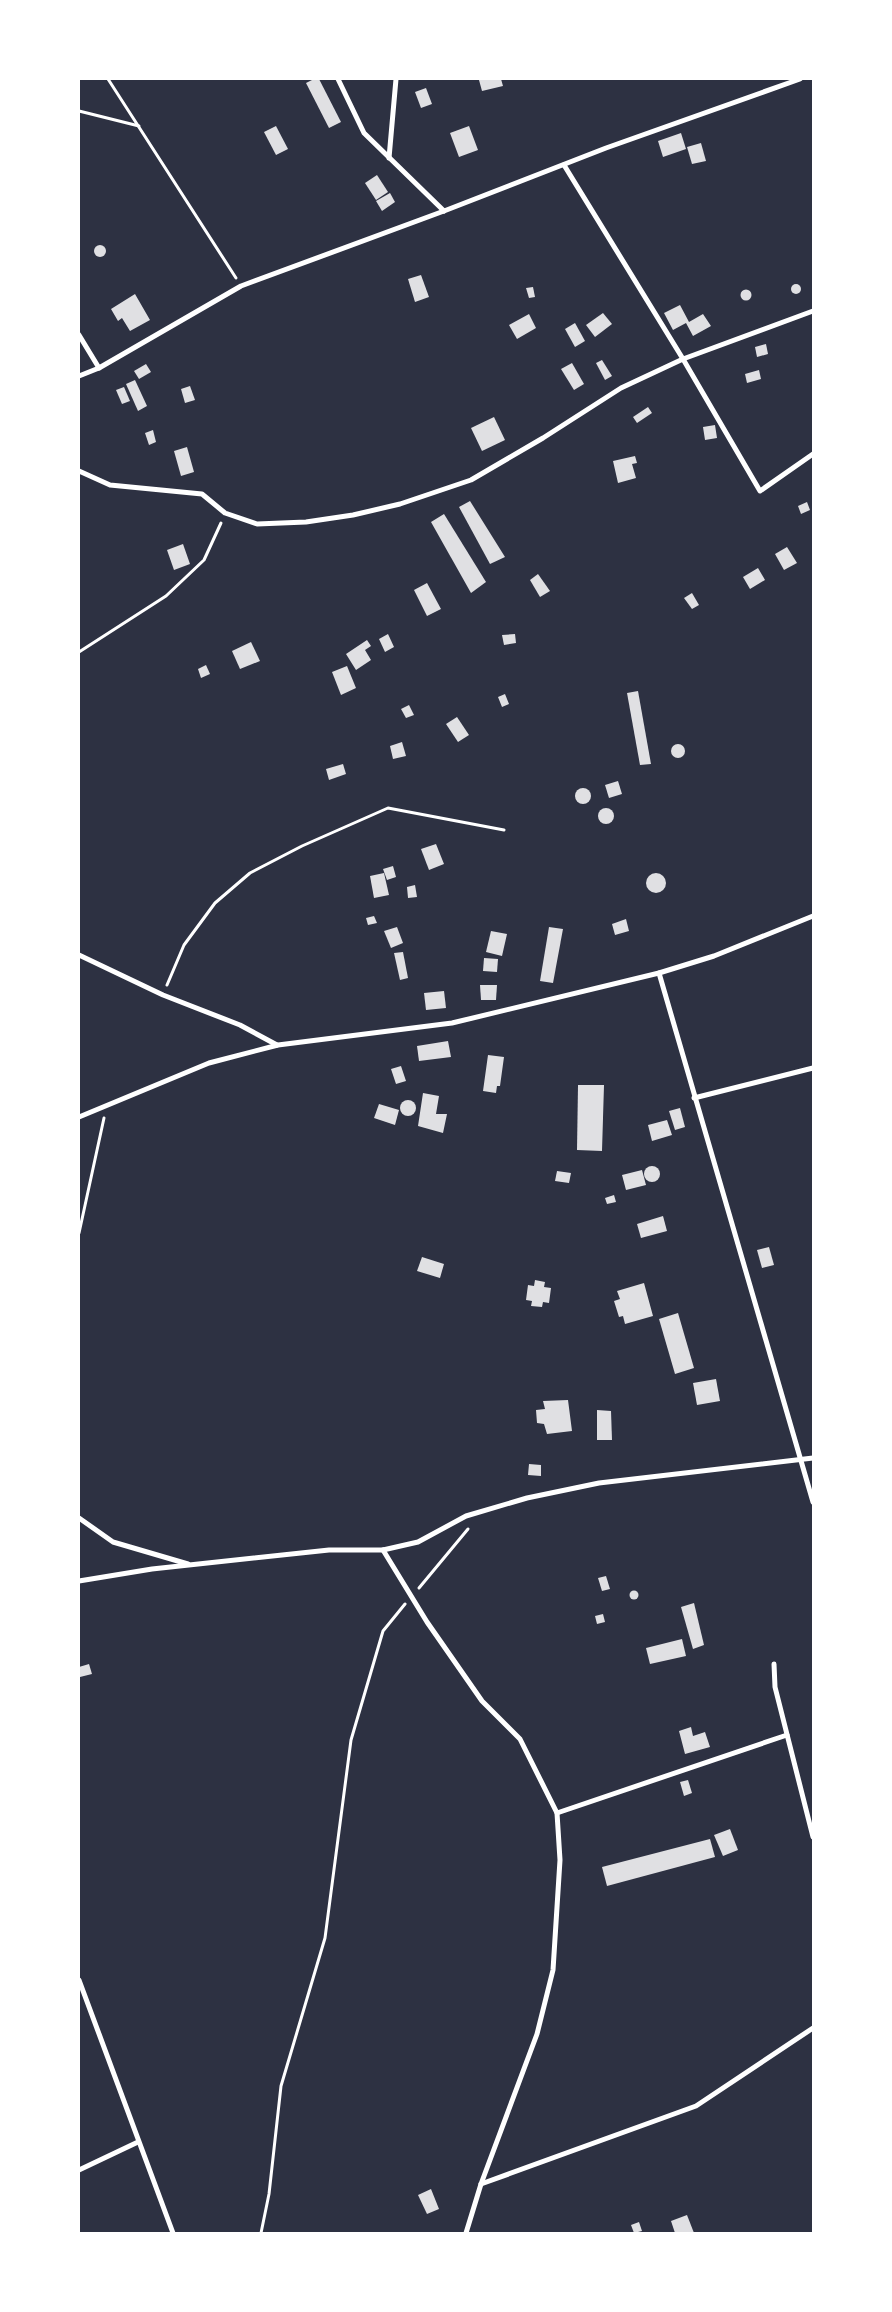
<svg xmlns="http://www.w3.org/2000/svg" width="892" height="2312" font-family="Lato,sans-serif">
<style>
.building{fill:#e0e0e3}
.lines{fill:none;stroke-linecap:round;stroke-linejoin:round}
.path{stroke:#fff;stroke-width:3}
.minor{stroke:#fff;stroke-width:5}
</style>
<rect width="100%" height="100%" fill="#2d3142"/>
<!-- building -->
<g class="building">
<path d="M314 79H319L341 122 329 128 306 83Z"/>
<path d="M485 79H501L503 86 482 91 479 80Z"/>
<path d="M426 88 432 104 421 108 415 92Z"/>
<path d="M276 126 288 149 276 155 264 132Z"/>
<path d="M469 126 478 150 459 157 450 133Z"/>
<path d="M681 133 686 149 663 157 658 141Z"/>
<path d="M701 143 706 161 692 164 687 147Z"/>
<path d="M377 175 388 192 376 200 365 183Z"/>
<path d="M390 193 395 202 382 211 376 201Z"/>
<circle cx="100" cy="251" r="6"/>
<path d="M421 275 429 297 415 302 408 279Z"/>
<circle cx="796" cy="289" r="5"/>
<path d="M533 287 535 297 529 298 526 288Z"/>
<circle cx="746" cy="295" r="5.5"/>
<path d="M135 294 150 320 130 331 122 318 118 321 111 309Z"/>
<path d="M680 305 689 322 703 314 711 326 693 336 686 323 673 330 664 313Z"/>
<path d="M603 313 612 324 595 337 586 325Z"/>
<path d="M529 314 536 328 517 339 509 325Z"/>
<path d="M575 323 585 341 575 347 565 329Z"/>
<path d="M766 344 768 354 757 357 755 347Z"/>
<path d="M602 360 612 376 605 380 596 363Z"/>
<path d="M572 363 584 384 574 390 561 369Z"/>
<path d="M146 364 151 372 139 379 134 371Z"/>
<path d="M759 370 761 379 747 383 745 374Z"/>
<path d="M135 380 147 406 138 411 126 384Z"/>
<path d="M190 386 195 400 185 403 181 389Z"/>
<path d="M124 387 130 401 122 404 116 390Z"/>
<path d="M648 407 652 413 637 423 633 417Z"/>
<path d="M494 417 505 440 482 451 471 428Z"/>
<path d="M715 425 717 438 705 440 703 427Z"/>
<path d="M153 430 156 442 149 445 145 433Z"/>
<path d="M187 447 194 472 181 476 174 451Z"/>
<path d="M635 456 637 463 632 464 636 478 618 483 613 461Z"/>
<path d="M470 501 505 557 490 564 459 507Z"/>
<path d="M807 502 810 510 801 514 798 506Z"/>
<path d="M444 514 486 582 471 593 431 522Z"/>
<path d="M183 544 190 564 174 570 167 550Z"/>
<path d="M787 547 797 563 784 570 775 554Z"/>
<path d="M758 568 765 580 750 589 743 577Z"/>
<path d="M538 574 550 591 540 597 530 580Z"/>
<path d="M427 583 441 609 427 616 414 590Z"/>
<path d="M692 593 699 605 692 609 684 598Z"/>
<path d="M388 634 394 647 385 652 379 639Z"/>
<path d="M515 634 516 643 504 645 502 635Z"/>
<path d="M367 640 371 646 365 650 371 660 356 670 346 654Z"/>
<path d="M251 642 260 661 240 669 232 651Z"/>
<path d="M206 665 210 674 201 678 198 669Z"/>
<path d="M347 666 356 688 341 695 332 672Z"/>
<path d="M638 691 651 764 640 765 627 693Z"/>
<path d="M505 694 509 704 502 707 498 697Z"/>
<path d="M409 705 414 715 406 718 401 709Z"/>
<path d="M457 717 469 735 458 742 446 724Z"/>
<path d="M402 742 406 756 393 759 390 746Z"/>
<circle cx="678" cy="751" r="7"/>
<path d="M343 764 346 774 329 780 326 769Z"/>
<path d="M618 781 622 794 609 798 605 785Z"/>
<circle cx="583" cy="796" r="8"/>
<circle cx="606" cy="816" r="8"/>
<path d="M436 844 444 864 429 870 421 849Z"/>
<path d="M393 866 396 877 387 880 383 869Z"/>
<circle cx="656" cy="883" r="10"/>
<path d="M384 873 389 895 374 898 370 876Z"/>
<path d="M415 885 417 897 408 898 407 887Z"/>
<path d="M374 916 377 923 368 925 366 918Z"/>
<path d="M626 919 629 931 615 935 612 924Z"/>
<path d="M397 927 403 943 391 948 384 931Z"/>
<path d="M549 927 563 929 553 983 540 981Z"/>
<path d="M491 931 507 934 502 956 486 952Z"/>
<path d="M403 952 408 978 400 980 394 953Z"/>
<path d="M484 958 498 959 497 972 483 971Z"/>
<path d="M480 985H497L496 1000H481Z"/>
<path d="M444 991 446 1008 426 1010 424 993Z"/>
<path d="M448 1041 451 1057 419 1061 417 1046Z"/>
<path d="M488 1055 504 1057 500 1086H497L496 1093 483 1091Z"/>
<path d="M401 1066 406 1081 396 1084 391 1069Z"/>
<path d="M578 1085H604L602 1151 577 1150Z"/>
<path d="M423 1093 439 1096 436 1114H447L443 1133 418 1126Z"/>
<circle cx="408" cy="1108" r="8"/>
<path d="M379 1104 399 1110 395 1125 374 1118Z"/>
<path d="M680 1108 685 1127 675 1130 669 1111Z"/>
<path d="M667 1120 672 1135 652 1141 648 1125Z"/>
<circle cx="652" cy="1174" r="8"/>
<path d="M642 1170 646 1185 626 1190 622 1175Z"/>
<path d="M557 1171 571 1173 569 1183 555 1181Z"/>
<path d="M614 1195 616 1202 607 1204 605 1198Z"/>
<path d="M663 1216 667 1231 641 1238 637 1224Z"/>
<path d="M769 1247 774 1265 762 1268 757 1250Z"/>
<path d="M422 1257 444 1264 440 1278 417 1271Z"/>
<path d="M535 1280 545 1282 544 1287 551 1288 549 1303 543 1302 542 1307 531 1306 532 1301 526 1300 528 1285 534 1286Z"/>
<path d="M644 1283 653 1316 625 1324 623 1316 619 1317 614 1301 620 1299 617 1291Z"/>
<path d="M678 1313 694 1368 675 1374 659 1319Z"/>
<path d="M716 1379 720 1401 697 1405 693 1383Z"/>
<path d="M568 1400 572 1431 547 1434 544 1424 537 1423 536 1410 545 1409 543 1401Z"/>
<path d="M597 1410 611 1411 612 1440H597Z"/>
<path d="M529 1464 541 1465V1476L528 1475Z"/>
<path d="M606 1576 610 1589 602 1591 598 1578Z"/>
<circle cx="634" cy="1595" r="4.5"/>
<path d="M694 1603 704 1645 693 1649 681 1607Z"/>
<path d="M603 1614 605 1622 597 1624 595 1616Z"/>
<path d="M682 1639 686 1656 650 1664 646 1648Z"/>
<path d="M89 1664 92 1674 80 1677 79 1667Z"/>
<path d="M691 1727 693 1736 705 1732 710 1747 685 1754 679 1731Z"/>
<path d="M688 1780 692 1793 684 1796 680 1782Z"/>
<path d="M730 1829 738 1850 723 1856 714 1835Z"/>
<path d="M710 1839 715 1857 607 1886 602 1867Z"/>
<path d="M431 2189 439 2209 427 2214 418 2195Z"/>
<path d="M687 2215 694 2233H675L671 2221Z"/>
<path d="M639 2222 642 2231 634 2233 631 2225Z"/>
</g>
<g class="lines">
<!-- path -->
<g class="path">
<path d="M108 79 236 278"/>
<path d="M79 111 139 126"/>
<path d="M79 652 166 596 204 560 221 523"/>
<path d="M167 985 184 945 215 903 250 873 302 846 388 808 504 830"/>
<path d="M79 1233 104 1118"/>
<path d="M419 1588 468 1529"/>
<path d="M261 2233 269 2194 281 2086 325 1938 351 1740 383 1631 405 1604"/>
</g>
<!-- minor -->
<g class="minor">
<path d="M338 79 364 133 444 211"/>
<path d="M389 158 396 79"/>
<path d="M564 165 683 359 760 491 813 454"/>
<path d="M79 335 99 368"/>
<path d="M79 376 99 368 241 286 444 211 606 148 800 79"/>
<path d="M79 471 110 485 202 494 225 513 257 524 306 522 353 515 400 504 471 480 543 438 621 388 683 359 813 311"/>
<path d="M79 955 163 995 240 1025 277 1045"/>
<path d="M659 973 813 1502"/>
<path d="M694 1098 813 1068"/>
<path d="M79 1117 209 1063 278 1045 452 1023 659 973 714 956 813 916"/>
<path d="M79 1518 113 1542 188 1564"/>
<path d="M383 1550 427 1622 482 1701 520 1739 557 1813 560 1860 553 1970 537 2034 481 2184 466 2233"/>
<path d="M79 1581 152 1569 329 1550H383L418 1542 466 1516 527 1498 599 1483 813 1458"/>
<path d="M774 1664 775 1687 813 1837"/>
<path d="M557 1813 787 1735"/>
<path d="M79 1980 173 2233"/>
<path d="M79 2170 138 2142"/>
<path d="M481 2184 696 2106 813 2028"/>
</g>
</g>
<!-- border -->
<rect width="892" height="2312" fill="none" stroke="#ffffff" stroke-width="160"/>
</svg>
